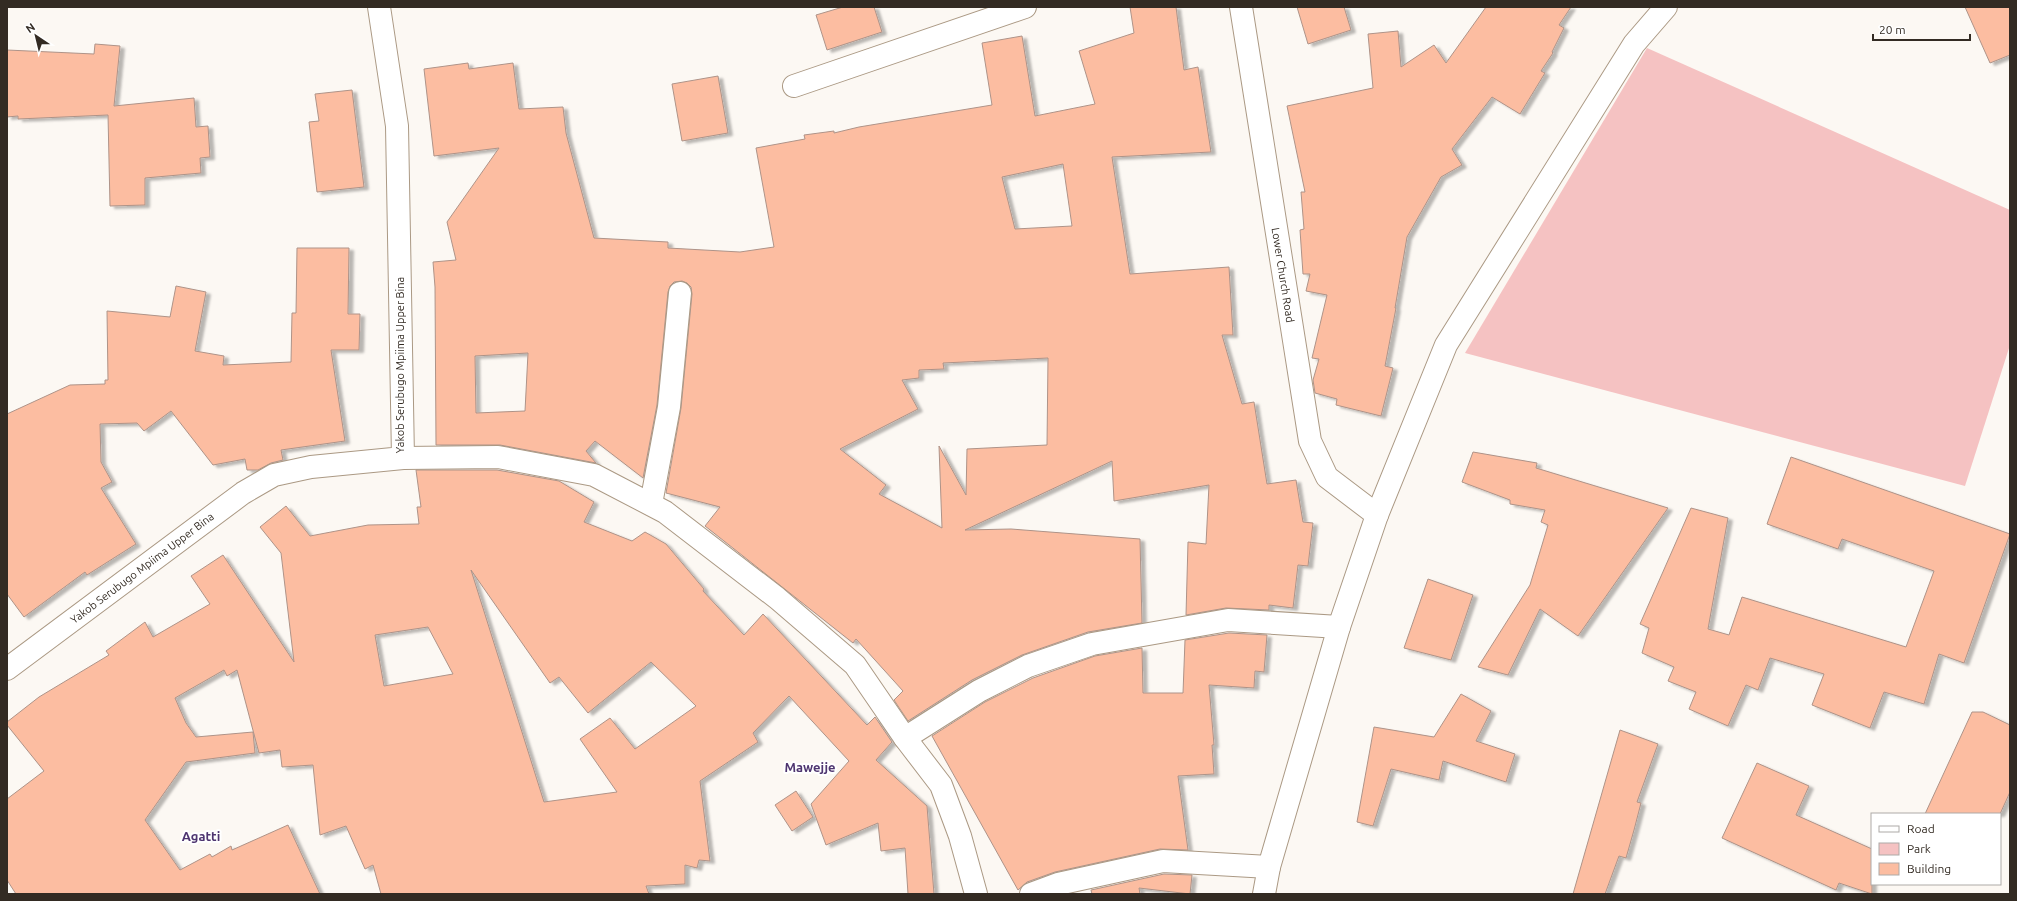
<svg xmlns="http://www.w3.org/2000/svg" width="2017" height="901" font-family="Ubuntu,sans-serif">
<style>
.green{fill:#f5c2c2}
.building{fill:#fcbda1;stroke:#ae9388;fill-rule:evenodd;filter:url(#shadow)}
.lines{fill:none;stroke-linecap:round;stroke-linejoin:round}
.street-casing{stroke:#ab9984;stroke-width:24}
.secondary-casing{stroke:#ab9984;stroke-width:24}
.street{stroke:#fff;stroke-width:22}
.secondary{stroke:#fff;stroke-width:22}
.labels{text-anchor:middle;stroke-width:4;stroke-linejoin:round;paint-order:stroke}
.street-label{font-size:11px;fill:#332b23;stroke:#fff}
.quarter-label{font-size:13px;font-weight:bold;fill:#4e3570;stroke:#fff}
</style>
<defs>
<filter id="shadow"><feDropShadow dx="4.5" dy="2.5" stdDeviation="1" flood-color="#0004"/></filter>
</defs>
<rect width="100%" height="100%" fill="#fcf8f3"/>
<!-- green -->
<path class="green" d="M1647 48 2010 210V345L1965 486 1465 353Z"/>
<!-- building -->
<g class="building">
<path d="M843 7H874L882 32 827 50 816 15Z"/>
<path d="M1130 7H1176L1184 70 1198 67 1211 152 1112 157 1130 274 1229 267 1233 335H1222L1242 404 1254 402 1267 484 1296 480 1303 522 1313 523 1308 566 1298 565 1293 608 1269 605V610L1226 608 1186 615 1188 542 1206 544 1209 485 1114 501 1112 461 965 530 1011 529 1140 539 1142 623 1088 632 1022 655 972 680 908 721 894 700 903 691 856 639 853 643 705 526 720 507 666 493 681 408 692 294 691 287 687 283 682 281 674 282 670 286 668 292 657 405 643 478 595 441 586 451 596 463 500 445H436L435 287 433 262 456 260 447 222 499 148 434 156 424 69 468 63 469 69 513 63 519 109 563 107 566 133 594 238 668 242V248L740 252 774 247 756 148 805 139 804 135 834 131V133L859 127 992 105 982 43 1022 36 1035 116 1095 104 1079 51 1134 33ZM1063 164 1072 226 1015 229 1002 177ZM528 353 525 411 476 413 475 356ZM1048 358 1047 445 967 449 966 495 939 446 942 528 879 494 886 485 840 449 918 409 902 380 919 378V370L944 369 943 363Z"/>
<path d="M1297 7H1344L1351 30 1308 44Z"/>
<path d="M1486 7H1571L1559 25 1564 28 1552 52 1553 53 1541 71 1545 73 1520 114 1492 97 1452 149 1462 165 1441 177 1407 237 1395 308H1396L1385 366 1393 368 1381 416 1336 405 1337 399 1315 393 1313 380 1319 359 1312 358 1327 295 1306 291 1310 274H1303L1300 230 1304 229 1301 192H1305L1287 106 1373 88 1368 34 1398 31 1401 67 1434 45 1446 63Z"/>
<path d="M1965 7H2010V55L1990 63Z"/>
<path d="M95 44 120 46 114 106 194 98 196 127 208 126 210 157 200 158 201 173 145 178V205L110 206 108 115 18 119V116L7 117V50L94 54Z"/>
<path d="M718 76 728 133 682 141 672 84Z"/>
<path d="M352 90 364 187 317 192 309 122 319 121 315 94Z"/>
<path d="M297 248H349L348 314H360L359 350H331L345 441 281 450 283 460 271 463 258 470H247L245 459 213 465 171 411 144 431 137 423 100 424 101 462 112 482 101 488 136 544 87 575 85 572 24 617 7 594V414L70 385 105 384V380H108L107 311 170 317 176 286 206 292 195 351 224 356 223 365 291 362 292 313H296Z"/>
<path d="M1473 452 1537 463 1536 468 1668 508 1578 636 1540 609 1508 675 1478 667 1530 585 1548 525 1541 522 1545 510 1510 504V500L1462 482Z"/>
<path d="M1791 457 2010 534 1964 663 1939 654 1924 704 1884 692 1870 728 1812 705 1824 674 1770 658 1758 690 1746 685 1728 726 1689 709 1696 692 1668 681 1674 667 1642 653 1649 628 1640 624 1691 508 1728 518 1708 629 1729 635 1742 597 1906 647 1934 571 1842 539 1838 549 1767 524Z"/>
<path d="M416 470H497L559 481 594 502 584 522 632 541 645 532 666 544 704 589 703 591 744 635 763 614 867 725 875 717 892 742 876 760 927 806 934 894H908L905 848 881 851 878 823 826 845 811 804 849 761 789 696 753 733 758 742 700 781 710 861 699 860 697 868 685 865V884L646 886 649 894H381L373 865 365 869 346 826 320 835 313 765 282 767 280 750 259 753 237 670 227 676 224 670 175 698 186 723 196 737 253 732 255 753 186 762 145 820 180 870 210 854 212 857 231 846 232 850 288 825 320 894H16L7 880V799L44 771 7 725V722L39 697 109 655 106 651 145 622 153 637 210 604 191 576 223 555 294 662 281 553 260 527 286 506 310 536 368 525 419 524 417 507H421ZM471 570 550 683 559 677 588 713 651 662 696 706 635 749 610 718 580 739 617 792 544 802ZM428 627 453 674 384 686 375 635Z"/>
<path d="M1428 579 1473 595 1451 660 1404 648Z"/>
<path d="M1229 633 1267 635 1264 672 1255 671 1254 688 1209 685 1214 745H1212L1214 774 1178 776 1188 850 1160 849 1055 872 1027 882 1018 890 932 736 985 702 1033 678 1095 656 1142 648 1143 693H1183L1185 640Z"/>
<path d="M1461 694 1491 711 1476 741 1515 754 1506 782 1443 761 1439 780 1391 769 1373 826 1357 822 1374 727 1434 737Z"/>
<path d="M1972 712H1983L2010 725V792L2000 814H1925Z"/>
<path d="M1620 730 1658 744 1637 802 1641 803 1634 830 1626 858 1619 856 1605 894H1573Z"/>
<path d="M1757 763 1809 786 1796 815 1872 849V894L1839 883 1836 890 1722 838Z"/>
<path d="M796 791 813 817 792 831 775 805Z"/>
<path d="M1164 874 1192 875 1190 894 1139 888 1140 894H1092L1091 890Z"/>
</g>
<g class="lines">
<!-- street casing -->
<g class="street-casing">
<g id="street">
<path d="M1241 7 1310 441 1327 477 1377 515"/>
<path d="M794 86 1025 7"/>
<path d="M403 458 498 457 594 475 665 512 777 598 855 665 905 738 979 691 1028 666 1092 644 1228 620 1339 627"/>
<path d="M651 504 669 407 680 293"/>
<path d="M7 669 243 493 274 475 311 467 403 458 397 126 379 7"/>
<path d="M905 738 941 785 960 836 976 894"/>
<path d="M1031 894 1058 884 1163 861 1269 867"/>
</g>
</g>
<!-- secondary casing -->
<g class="secondary-casing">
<path id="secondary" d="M1264 894 1269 867 1339 627 1377 515 1446 345 1634 44 1666 7"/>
</g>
<!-- street -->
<use href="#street" class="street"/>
<!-- secondary -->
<use href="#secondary" class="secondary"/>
</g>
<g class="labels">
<!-- street labels -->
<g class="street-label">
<text transform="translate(1283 275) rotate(81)" y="4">Lower Church Road</text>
<text transform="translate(400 365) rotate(-90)" y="4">Yakob Serubugo Mpiima Upper Bina</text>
<text transform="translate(142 568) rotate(-37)" y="4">Yakob Serubugo Mpiima Upper Bina</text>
</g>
<!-- quarter labels -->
<g class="quarter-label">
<text x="810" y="772">Mawejje</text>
<text x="201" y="841">Agatti</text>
</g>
</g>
<!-- border -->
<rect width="2017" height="901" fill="none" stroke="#332b23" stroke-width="16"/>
<!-- legend -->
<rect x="1871" y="813" width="130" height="72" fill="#ffffff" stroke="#adaaa7"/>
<rect x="1879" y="826" width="20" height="6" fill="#ffffff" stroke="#adaaa7"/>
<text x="1907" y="833" font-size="12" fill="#332b23">Road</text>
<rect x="1879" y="843" width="20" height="12" fill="#f5c2c2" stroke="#adaaa7"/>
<text x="1907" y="853" font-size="12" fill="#332b23">Park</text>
<rect x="1879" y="863" width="20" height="12" fill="#fcbda1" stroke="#adaaa7"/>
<text x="1907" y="873" font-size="12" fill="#332b23">Building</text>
<!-- north arrow -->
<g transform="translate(36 36) rotate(325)" stroke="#ffffff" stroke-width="3" paint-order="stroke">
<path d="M0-3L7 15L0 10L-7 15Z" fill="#332b23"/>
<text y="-6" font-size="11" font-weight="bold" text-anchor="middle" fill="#332b23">N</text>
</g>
<!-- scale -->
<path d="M1873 34v6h97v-6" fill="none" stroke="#332b23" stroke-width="2"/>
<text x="1879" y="34" font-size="12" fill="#332b23" stroke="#ffffff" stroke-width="3" paint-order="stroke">20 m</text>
</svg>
